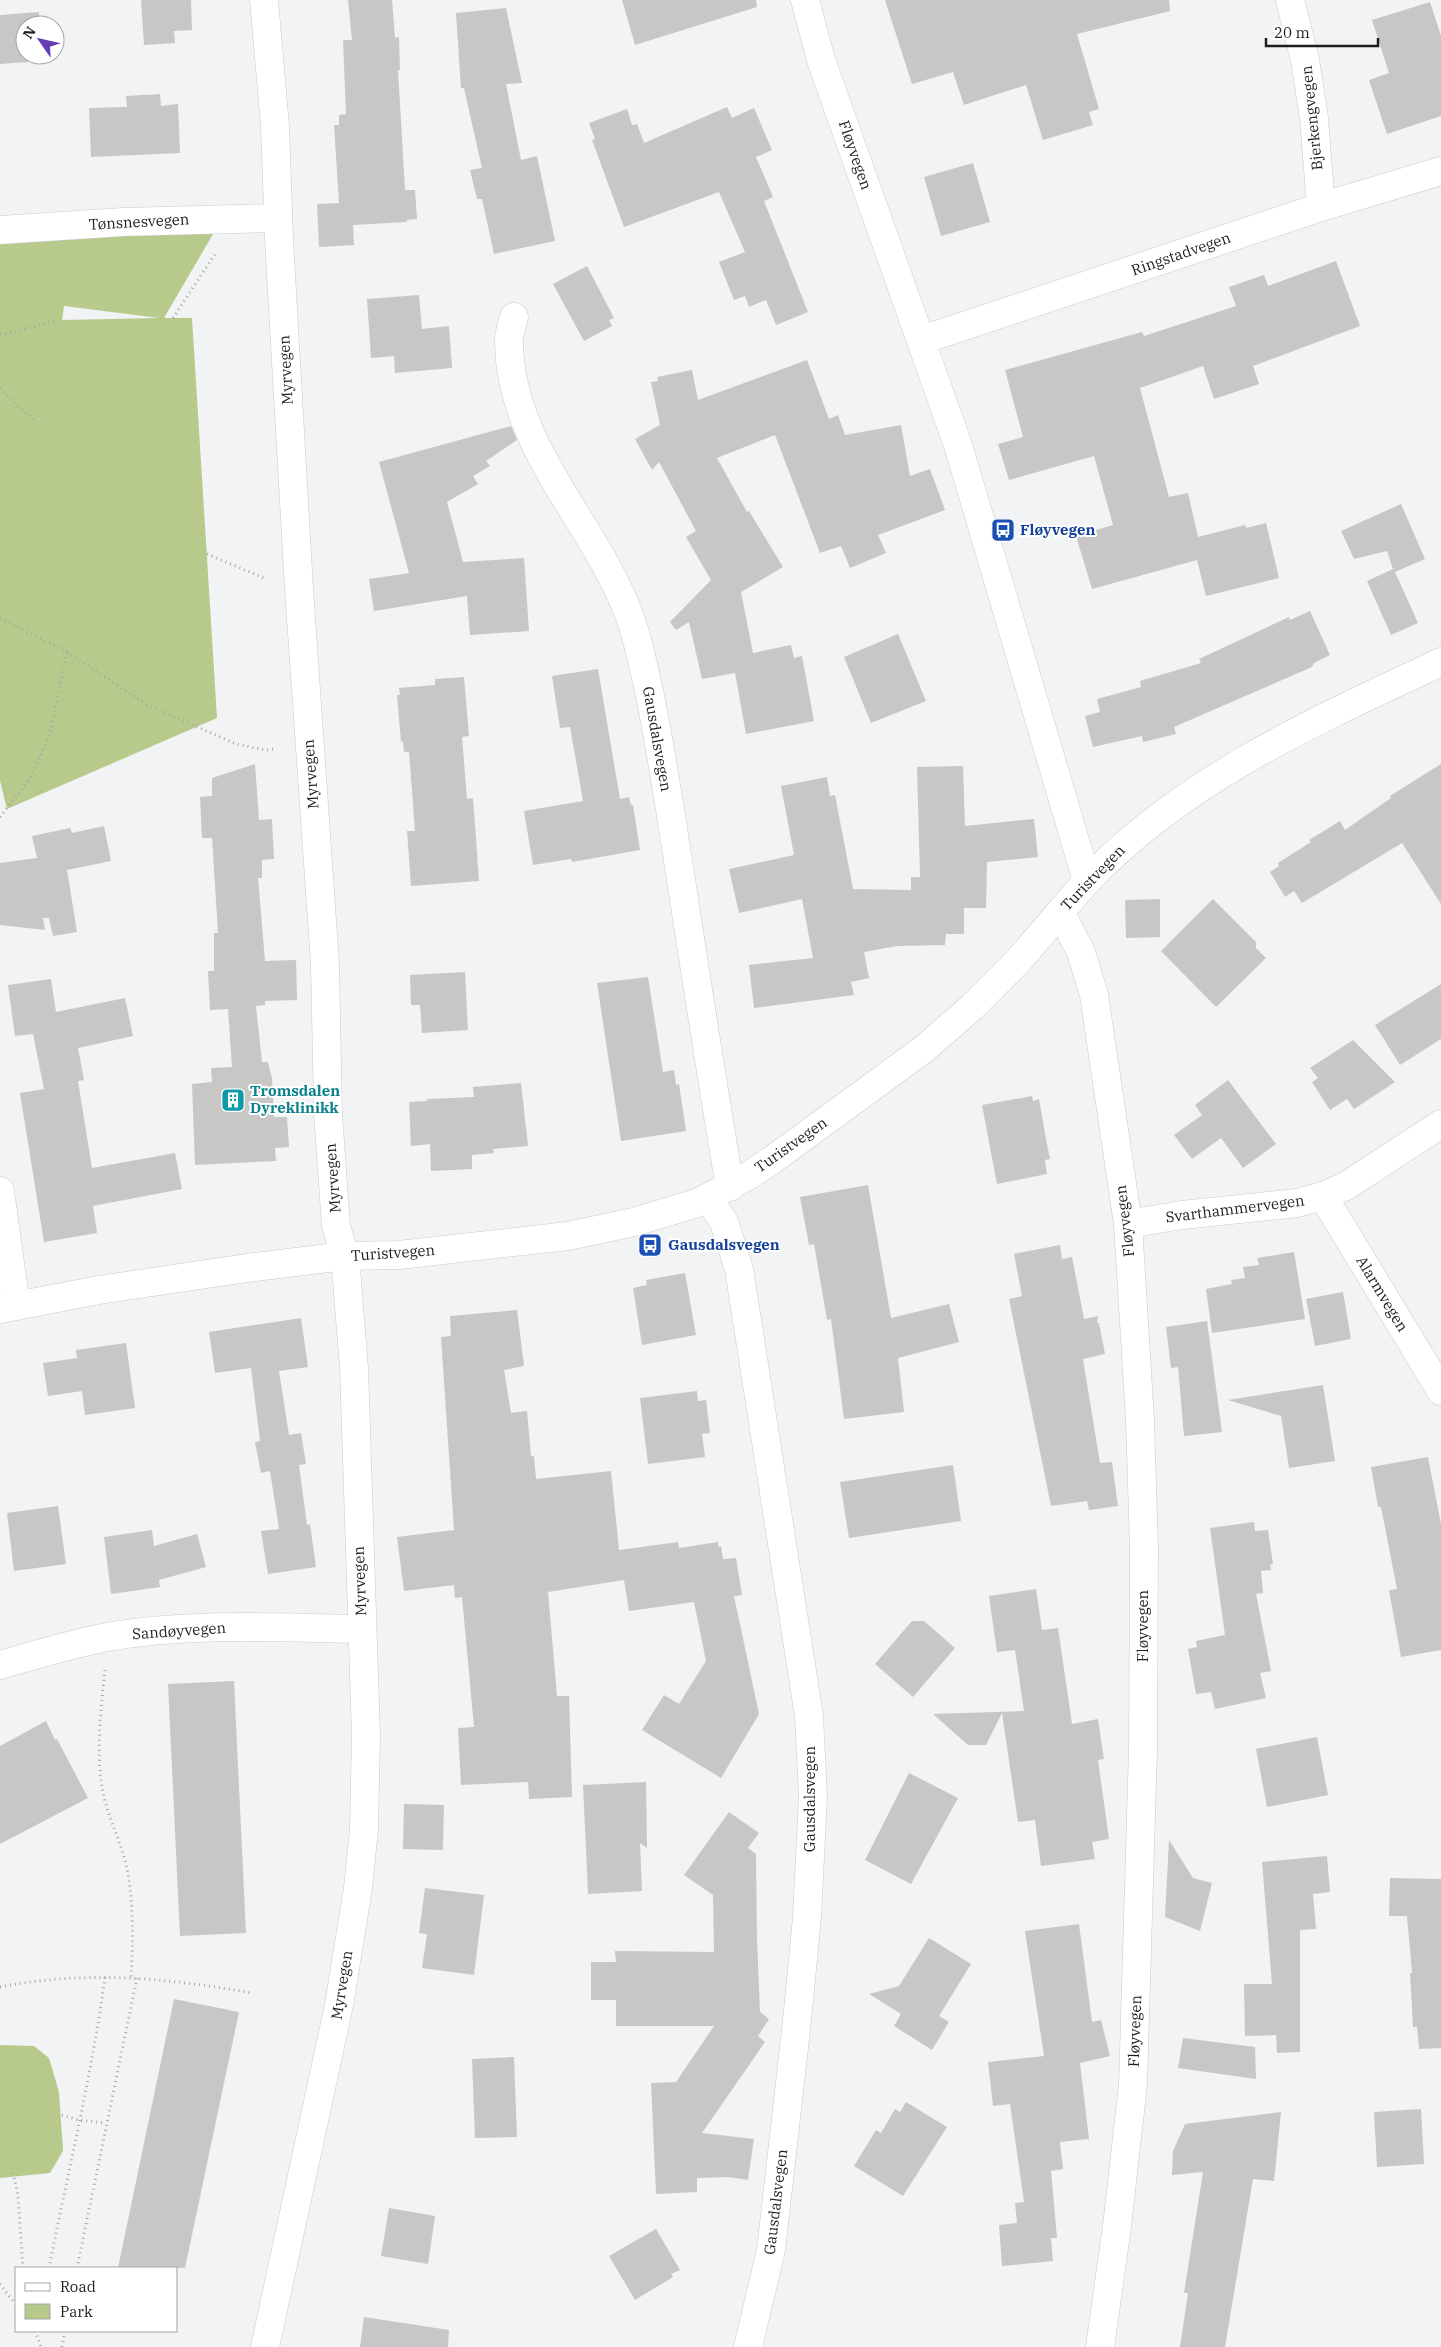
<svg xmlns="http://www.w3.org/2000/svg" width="1441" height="2347" font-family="'IBM Plex Serif',serif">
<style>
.green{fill:#b7ca8c;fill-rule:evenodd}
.building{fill:#c9c7c6}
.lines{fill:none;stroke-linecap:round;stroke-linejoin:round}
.street-casing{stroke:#cacbcd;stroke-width:29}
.secondary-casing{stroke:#cacbcd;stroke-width:29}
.path{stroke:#a6a8a8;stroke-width:3;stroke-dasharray:1 4;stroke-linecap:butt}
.street{stroke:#fff;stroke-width:28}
.secondary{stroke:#fff;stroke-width:28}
.labels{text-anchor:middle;stroke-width:4;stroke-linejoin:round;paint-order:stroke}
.street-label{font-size:15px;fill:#1d1e1e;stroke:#fff}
.transit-label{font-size:15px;font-weight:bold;fill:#164399;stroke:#fff;text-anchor:start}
.culture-label{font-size:15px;font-weight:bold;fill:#0d838f;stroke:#fff;text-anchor:start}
</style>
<rect width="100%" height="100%" fill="#f1f3f4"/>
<!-- green -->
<g class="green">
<path d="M216 229 164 318H192L217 718 7 809 0 781V243ZM64 306 159 318 62 320Z"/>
<path d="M0 2045 34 2046 49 2058 59 2092 63 2151 50 2173 0 2178Z"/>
</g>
<!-- building -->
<g class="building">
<path d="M141 0H191L192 30 174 31 175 43 144 45Z"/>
<path d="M348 0H392L395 38 399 37 400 70H398L405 190H415L417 219 407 220V222L353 225 354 245 319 247 317 204 339 203 334 125H339V115L346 114 343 40H352Z"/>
<path d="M622 0H756L757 7 635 45Z"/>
<path d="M885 0H1169L1170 11 1077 34 1099 109 1089 112 1093 125 1043 140 1026 85 964 105 953 72 912 84Z"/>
<path d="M1430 2 1441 36V116L1387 134 1369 80 1389 73 1372 20Z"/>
<path d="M506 8 522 83 506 84 521 160 537 156 555 241 494 254 482 199H477L470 170 482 168 464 88H461L456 13Z"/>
<path d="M39 12 40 25H25V55H42V61L0 64V15Z"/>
<path d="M160 94 161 106 178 104 180 153 91 157 89 108 127 107 126 96Z"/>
<path d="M727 107 732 118 754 108 772 150 756 157 773 197 764 201 808 312 776 325 766 300 749 307 745 296 734 300 719 262 745 252 719 192 624 227 592 140 595 139 589 123 627 109 632 125 637 124 644 143Z"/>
<path d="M973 163 990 222 941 236 924 177Z"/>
<path d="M1336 261 1360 326 1253 366 1259 384 1214 399 1203 366 1140 388 1169 497 1188 493 1198 537 1245 525 1246 528 1266 523 1279 578 1206 596 1197 560 1092 589 1076 536 1113 525 1094 456 1009 480 998 444 1023 437 1005 370 1142 332 1144 336 1236 306 1229 287 1264 275 1268 286Z"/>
<path d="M587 266 614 318 609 320 612 326 584 341 553 284Z"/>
<path d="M419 295 422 329 449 326 452 368 395 373 394 356 371 358 367 299Z"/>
<path d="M807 360 829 419 838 415 845 435 901 425 910 476 930 469 945 510 878 535 886 553 850 568 841 546 820 553 775 435 717 458 747 512 749 511 783 567 741 592 753 653 791 645 794 658 802 656 814 721 746 734 735 673 702 679 689 622 676 630 670 622 711 580 686 537 696 531 659 462 652 470 635 439 660 425 651 382 658 381 657 377 692 370 698 400Z"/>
<path d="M511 426 517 440 486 461 490 466 473 476 478 484 447 502 463 562 524 558 529 631 470 635 467 596 374 611 369 579 409 573 379 462Z"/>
<path d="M1401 504 1425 559 1395 572 1418 623 1391 635 1367 581 1393 569 1387 551 1354 559 1341 531Z"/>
<path d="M1310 611 1330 655 1314 663 1312 667 1174 727 1176 734 1143 742 1142 736 1093 747 1085 716 1100 712 1097 699 1141 687 1140 681 1201 663 1199 659 1289 617 1290 620Z"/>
<path d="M898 634 926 701 871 723 844 657Z"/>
<path d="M598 669 620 799 629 797 631 805H633L640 850 572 862 571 859 533 865 524 811 583 801 570 727 560 728 552 676Z"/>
<path d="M464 677 469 736 462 737 467 799 473 798 479 881 411 886 407 831H415L409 752H404L403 741 401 742 397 695H400L399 688 435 685V679Z"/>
<path d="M255 764 259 820 272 819 274 859 262 860V878H258L265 961 296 960 297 1000 265 1001V1005L256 1006 262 1062H268L272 1078 274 1117H287L289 1147 275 1148 276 1161 195 1165 192 1084 212 1082 211 1068 232 1067 228 1009 210 1010 208 971H214V933H218L212 838H202L200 797 212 796V778Z"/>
<path d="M1441 764V904L1402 843 1302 903 1294 891 1285 897 1270 872 1279 866 1278 863 1311 842 1309 840 1340 821 1345 830 1391 798 1390 796Z"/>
<path d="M963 766 965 826 1034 819 1038 857 987 862 986 908H964V934H946L945 945 897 946 864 952 869 978 851 982 854 995 754 1008 749 965 813 958 802 899 739 913 729 869 794 855 781 786 827 777 830 796 835 795 853 889 911 890V877H920L917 767Z"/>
<path d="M104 826 111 861 67 870 77 932 53 936 49 918H43L45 930 0 925V863L37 858 32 836 70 828 72 833Z"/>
<path d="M1160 899V937L1126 938 1125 900Z"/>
<path d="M1213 899 1256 942V948L1266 958 1216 1007 1161 951Z"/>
<path d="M465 972 468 1030 422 1033 420 1005H411L410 975Z"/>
<path d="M648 977 663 1072 674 1070 676 1085 679 1084 686 1131 621 1141 597 983Z"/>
<path d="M51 979 56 1012 125 998 133 1036 78 1048 84 1080 78 1081 92 1168 175 1153 182 1189 93 1206 97 1233 44 1242 20 1093 44 1089 33 1034 15 1036 8 985Z"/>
<path d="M1441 984V1039L1400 1065 1375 1025Z"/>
<path d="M1353 1040 1395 1082 1354 1109 1347 1099 1330 1110 1312 1082 1318 1078 1310 1068Z"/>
<path d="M1228 1080 1276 1144 1243 1168 1221 1138 1192 1159 1174 1135 1202 1115 1195 1105Z"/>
<path d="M521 1083 528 1146 493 1149 494 1153 472 1155V1169L431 1171 430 1144 411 1146 409 1102 427 1101V1099L474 1097 473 1087Z"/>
<path d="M1032 1096 1033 1101 1039 1099 1046 1139 1050 1159 1045 1160 1047 1174 997 1184 982 1105Z"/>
<path d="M868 1185 891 1318 949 1304 959 1342 898 1358 904 1412 844 1419 831 1319 827 1320 814 1244 809 1245 800 1197Z"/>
<path d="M1060 1245 1062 1259 1072 1257 1084 1319 1098 1316 1097 1323H1099L1105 1354 1083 1359 1100 1463 1112 1462 1118 1506 1089 1510 1087 1501 1051 1506 1009 1299 1022 1296 1014 1254Z"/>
<path d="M1294 1252 1305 1319 1212 1333 1206 1289 1232 1284 1231 1280 1245 1278 1243 1267 1259 1265 1257 1258Z"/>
<path d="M685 1273 696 1335 642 1345 633 1288 647 1285 646 1280Z"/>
<path d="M1343 1292 1351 1339 1315 1346 1306 1299Z"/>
<path d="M517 1310 524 1366 504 1370 511 1413 527 1411 531 1456H534L536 1479 611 1471 619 1550 678 1542 679 1548 718 1542V1547L721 1546 723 1559 736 1558 742 1595 734 1596 759 1714 721 1778 642 1730 664 1695 679 1704 706 1661 694 1602 629 1611 624 1580 548 1592 557 1696H569L572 1797 529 1799 528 1782 461 1785 458 1728 474 1727 462 1597 455 1598 454 1585 404 1591 397 1537 454 1530 441 1337 451 1336 450 1316Z"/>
<path d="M301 1318 308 1367 279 1371 289 1435 301 1433 306 1464 299 1465 307 1525 310 1524 316 1567 268 1574 261 1531 279 1529 270 1471 261 1473 255 1442 260 1441 251 1368 215 1373 209 1332Z"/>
<path d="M1207 1321 1222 1432 1184 1436 1178 1367 1171 1368 1166 1327Z"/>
<path d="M126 1343 135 1408 85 1415 82 1391 48 1396 43 1363 77 1358 76 1350Z"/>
<path d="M1323 1385 1335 1461 1289 1468 1281 1416 1228 1400Z"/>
<path d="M697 1391 698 1401 706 1400 710 1433 702 1434 705 1457 648 1464 640 1398Z"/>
<path d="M1428 1457 1441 1524V1650L1401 1657 1389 1590 1397 1589 1381 1507H1378L1371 1467Z"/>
<path d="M953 1465 961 1521 849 1538 840 1482Z"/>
<path d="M58 1506 66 1564 14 1571 7 1513Z"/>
<path d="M1254 1522 1255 1531 1268 1530 1273 1564 1270 1565 1271 1570 1261 1571 1263 1593 1256 1594 1271 1671 1260 1673 1266 1698 1215 1709 1211 1692 1196 1694 1188 1649 1197 1647 1196 1641 1225 1635 1210 1528Z"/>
<path d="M152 1530 154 1546 197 1534 206 1567 159 1580 160 1587 111 1594 104 1537Z"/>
<path d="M1036 1589 1042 1630 1058 1628 1072 1724 1098 1719 1104 1759 1098 1760 1109 1839 1092 1842 1095 1859 1041 1866 1035 1820 1018 1822 1002 1713 986 1745H968L933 1714 1024 1711 1015 1650 997 1652 989 1596Z"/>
<path d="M912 1621H924L955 1648 913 1697 875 1664Z"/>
<path d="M234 1681 246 1933 180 1936 168 1684Z"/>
<path d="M46 1721 55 1740 57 1739 88 1798 0 1844V1746Z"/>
<path d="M1317 1737 1328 1795 1267 1807 1256 1749Z"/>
<path d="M909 1773 958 1798 911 1884 865 1860Z"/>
<path d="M646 1782 647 1848 640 1843 642 1891 588 1894 583 1785Z"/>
<path d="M404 1804 444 1805 443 1850 403 1849Z"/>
<path d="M729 1812 759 1833 748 1848 756 1854 757 1939 760 2012 769 2019 758 2036 765 2042 702 2133 754 2139 748 2180 728 2177 697 2178V2192L656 2194 651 2083 676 2082 714 2026H616V2000H591V1962H616L615 1951 714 1952 713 1895 684 1875Z"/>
<path d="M1169 1840 1193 1878 1212 1883 1200 1931 1165 1917Z"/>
<path d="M1327 1856 1330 1892 1313 1894 1316 1929 1300 1930V2052L1277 2053 1276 2035 1245 2036 1244 1984H1272L1262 1862Z"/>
<path d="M1390 1878 1441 1879V2048L1419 2049 1417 2027H1413L1410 1973H1412L1407 1916H1389Z"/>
<path d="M425 1888 484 1895 474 1975 422 1968 427 1934 419 1933Z"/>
<path d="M1079 1924 1092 2022 1101 2020 1110 2056 1080 2063 1089 2139 1060 2142 1063 2169 1051 2171 1057 2238H1051L1053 2261 1002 2266 999 2225 1017 2223 1015 2203 1024 2202 1010 2104 993 2106 988 2062 1044 2056 1025 1931Z"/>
<path d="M929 1938 971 1964 939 2016 949 2022 932 2050 894 2026 901 2014 869 1994 899 1986Z"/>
<path d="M174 1999 239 2012 185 2268H118Z"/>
<path d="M1183 2038 1255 2047 1256 2079 1178 2068Z"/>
<path d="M514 2057 517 2137 475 2138 472 2059Z"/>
<path d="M906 2102 947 2127 903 2196 854 2166 876 2130 881 2133 895 2109 900 2112Z"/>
<path d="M1421 2109 1424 2164 1377 2167 1374 2112Z"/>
<path d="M1281 2112 1274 2181 1253 2179 1225 2347H1180L1188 2293H1184L1203 2172 1172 2175 1173 2151 1185 2124Z"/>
<path d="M389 2208 435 2216 428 2264 381 2256Z"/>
<path d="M656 2229 680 2270 671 2274 673 2277 635 2300 609 2256Z"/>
<path d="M364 2317 449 2330 448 2347H360Z"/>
</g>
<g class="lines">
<!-- street casing -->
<g class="street-casing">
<g id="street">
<path d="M264 0 275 126 279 239 299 589 325 964 328 1114 336 1226 345 1256 354 1368 366 1735 364 1829 358 1888 339 2005 265 2347"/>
<path d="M805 0 821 60 958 445 1087 881"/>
<path d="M1290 0 1305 60 1314 118 1321 207"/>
<path d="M0 230 123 222 278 218"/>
<path d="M514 317C512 326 508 335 509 344 511 447 593 521 628 612 638 637 643 665 649 691 658 735 665 778 672 822 691 943 709 1065 730 1187"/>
<path d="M922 340 1321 207 1441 171"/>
<path d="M1087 881C1184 779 1315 721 1441 662"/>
<path d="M1060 912 1081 952 1094 995 1128 1224 1140 1420 1144 1549 1143 1749 1133 2085 1117 2226 1100 2347"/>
<path d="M0 1191 16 1306"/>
<path d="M1323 1196 1441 1391"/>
<path d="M708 1198 724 1222 739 1269 809 1716 813 1797 807 1917 797 2021 771 2250 748 2347"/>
<path d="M1128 1224 1182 1215 1297 1203 1323 1196 1346 1186 1441 1124"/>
<path d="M0 1665C35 1655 71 1644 107 1637 191 1622 277 1628 362 1629"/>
</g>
</g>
<!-- secondary casing -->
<g class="secondary-casing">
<path id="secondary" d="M0 1309 99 1290 247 1268 345 1256 399 1255 568 1236 634 1222 697 1203 748 1176 772 1160 924 1049 972 1007 1018 961 1087 881"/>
</g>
<!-- path -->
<g class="path">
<path d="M173 318 215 254"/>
<path d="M0 334 12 333 56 320"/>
<path d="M0 388 17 406 37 422"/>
<path d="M207 554 264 578"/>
<path d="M0 618 67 652 147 705 236 744 265 750 276 749"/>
<path d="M0 817 30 778 50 734 67 652"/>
<path d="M105 1670C101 1706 97 1744 101 1780 104 1810 119 1836 126 1864 134 1900 133 1941 131 1978"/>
<path d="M0 1987C86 1970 166 1978 252 1993"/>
<path d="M62 2115 78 2120 106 2123"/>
<path d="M13 2173 18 2195 23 2268"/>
<path d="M49 2268C68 2171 92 2075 105 1977"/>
<path d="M77 2268 137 1978"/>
<path d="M0 2284 16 2305"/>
<path d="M35 2331 41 2347"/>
<path d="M62 2347 65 2331"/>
</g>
<!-- street -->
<use href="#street" class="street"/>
<!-- secondary -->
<use href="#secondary" class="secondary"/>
</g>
<!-- icons -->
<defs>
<g id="bus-square" transform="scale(1.25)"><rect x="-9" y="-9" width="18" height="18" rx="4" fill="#1a4fb4" stroke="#fff"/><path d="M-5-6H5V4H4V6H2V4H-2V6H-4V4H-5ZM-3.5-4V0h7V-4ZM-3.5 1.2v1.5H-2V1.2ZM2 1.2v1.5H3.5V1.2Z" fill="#fff"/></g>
<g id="building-square" transform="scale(1.25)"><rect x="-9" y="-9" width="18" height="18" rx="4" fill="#0f9aa8" stroke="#fff"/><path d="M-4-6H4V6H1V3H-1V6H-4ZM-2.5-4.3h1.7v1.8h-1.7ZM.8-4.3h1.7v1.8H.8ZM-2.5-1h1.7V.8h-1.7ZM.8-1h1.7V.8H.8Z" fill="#fff"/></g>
</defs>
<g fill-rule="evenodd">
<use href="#bus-square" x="1003" y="530"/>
<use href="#building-square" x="233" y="1100"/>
<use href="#bus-square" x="650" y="1245"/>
</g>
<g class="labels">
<!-- street labels -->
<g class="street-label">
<text transform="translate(1312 118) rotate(-96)" y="5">Bjerkengvegen</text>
<text transform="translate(855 155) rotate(71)" y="5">Fløyvegen</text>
<text transform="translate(139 222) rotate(-3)" y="5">Tønsnesvegen</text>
<text transform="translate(1181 254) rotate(-19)" y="5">Ringstadvegen</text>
<text transform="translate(286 370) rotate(-93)" y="5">Myrvegen</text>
<text transform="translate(657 739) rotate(80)" y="5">Gausdalsvegen</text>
<text transform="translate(311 774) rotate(-94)" y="5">Myrvegen</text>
<text transform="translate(1093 878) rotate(-46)" y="5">Turistvegen</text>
<text transform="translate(791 1145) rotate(-35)" y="5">Turistvegen</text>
<text transform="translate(333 1178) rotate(-94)" y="5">Myrvegen</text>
<text transform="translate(1235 1209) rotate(-7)" y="5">Svarthammervegen</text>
<text transform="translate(1125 1221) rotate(-97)" y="5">Fløyvegen</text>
<text transform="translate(393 1253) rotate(-4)" y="5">Turistvegen</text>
<text transform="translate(1382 1294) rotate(59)" y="5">Alarmvegen</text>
<text transform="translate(360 1581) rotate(-92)" y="5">Myrvegen</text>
<text transform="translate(1143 1626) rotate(-90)" y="5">Fløyvegen</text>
<text transform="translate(179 1631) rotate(-4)" y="5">Sandøyvegen</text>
<text transform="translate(810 1799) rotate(-90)" y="5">Gausdalsvegen</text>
<text transform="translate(342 1985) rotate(-81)" y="5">Myrvegen</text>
<text transform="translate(1135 2031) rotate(-88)" y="5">Fløyvegen</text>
<text transform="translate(776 2202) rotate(-83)" y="5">Gausdalsvegen</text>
</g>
<!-- transit labels -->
<g class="transit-label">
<text x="1020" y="535">Fløyvegen</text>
<text x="668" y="1250">Gausdalsvegen</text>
</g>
<!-- culture labels -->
<g class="culture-label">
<text x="250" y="1096">Tromsdalen<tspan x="250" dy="17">Dyreklinikk</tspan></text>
</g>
</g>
<!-- legend -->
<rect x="15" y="2267" width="162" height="65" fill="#ffffff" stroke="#a5a5a5"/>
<rect x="25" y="2283" width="25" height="8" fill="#ffffff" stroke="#a5a5a5"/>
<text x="60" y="2292" font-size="15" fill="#1d1e1e">Road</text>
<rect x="25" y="2304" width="25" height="15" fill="#b7ca8c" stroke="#a5a5a5"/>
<text x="60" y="2317" font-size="15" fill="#1d1e1e">Park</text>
<!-- north arrow -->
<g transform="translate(40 40) rotate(304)"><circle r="24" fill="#ffffff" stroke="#a5a5a5"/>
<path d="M0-4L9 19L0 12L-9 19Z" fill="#643db5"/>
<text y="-8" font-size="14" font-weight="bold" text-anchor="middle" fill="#1d1e1e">N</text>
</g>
<!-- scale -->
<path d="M1266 38v8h112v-8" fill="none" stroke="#1d1e1e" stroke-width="2.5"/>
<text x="1274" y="38" font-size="15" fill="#1d1e1e" stroke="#ffffff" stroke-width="4" paint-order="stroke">20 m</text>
</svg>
